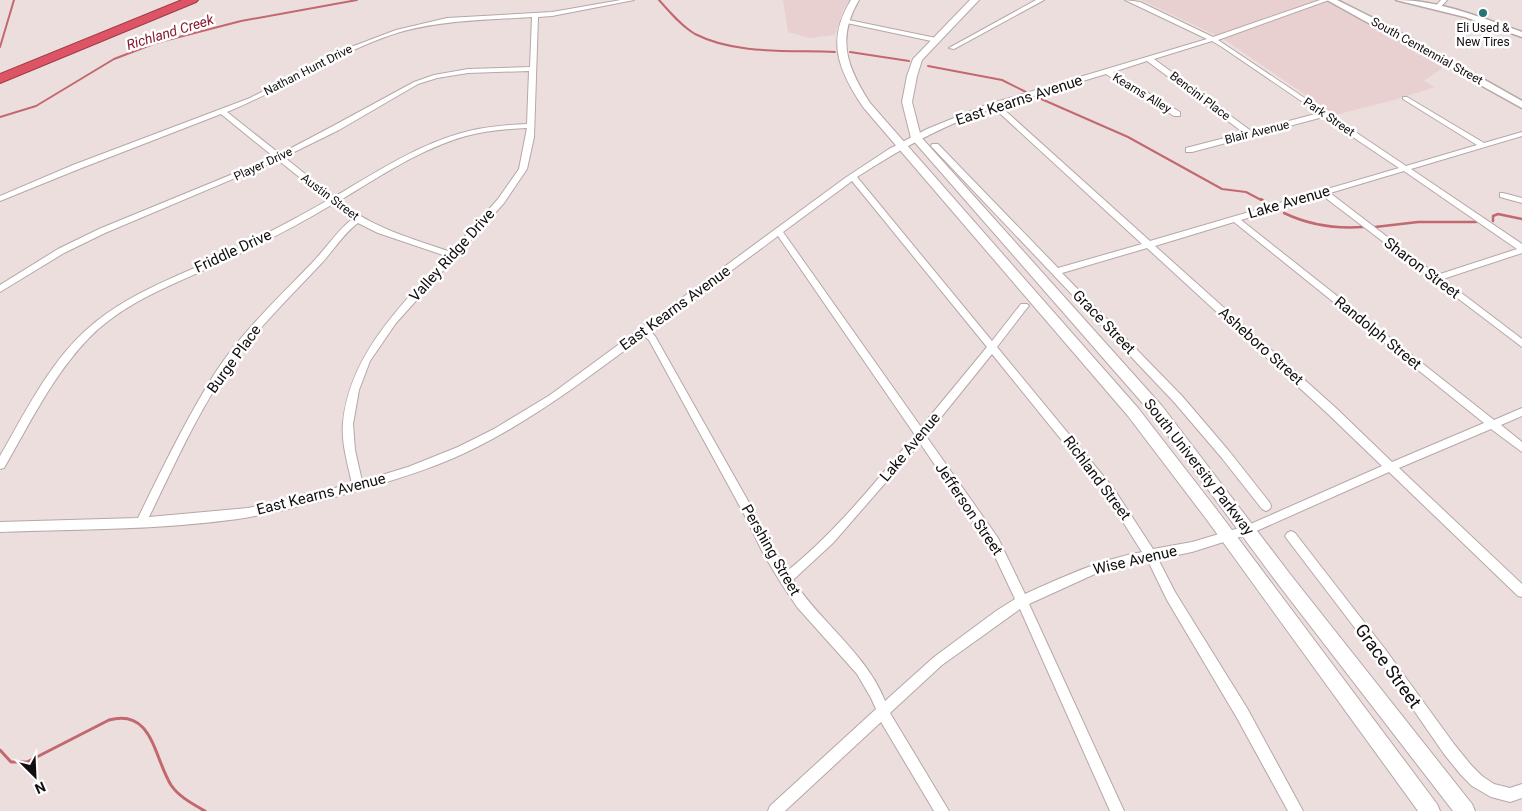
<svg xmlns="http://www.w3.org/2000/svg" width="1522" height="811" font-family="Roboto,sans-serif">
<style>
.built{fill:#e8d0d0}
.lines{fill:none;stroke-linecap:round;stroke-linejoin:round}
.stream-far2{stroke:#c2686f;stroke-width:2}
.stream-far1{stroke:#c2686f;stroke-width:2.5}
.stream{stroke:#c2686f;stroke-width:3}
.minor-casing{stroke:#b6a7a8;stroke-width:2}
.tertiary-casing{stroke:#b6a7a8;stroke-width:3}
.secondary-casing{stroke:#b6a7a8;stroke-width:2}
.motorway-casing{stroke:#983c47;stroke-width:2}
.minor{fill:#fff;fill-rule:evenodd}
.tertiary{fill:#fff;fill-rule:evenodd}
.secondary{fill:#fff;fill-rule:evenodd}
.motorway{fill:#df5465;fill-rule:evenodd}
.poi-dot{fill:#2a7576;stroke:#fff;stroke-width:2}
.labels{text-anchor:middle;stroke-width:5;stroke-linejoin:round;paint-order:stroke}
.far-poi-label{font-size:12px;fill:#130e0f;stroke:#fff}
.far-street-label{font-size:12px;fill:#130e0f;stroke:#fff}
.far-water-label{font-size:14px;font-style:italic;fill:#87192e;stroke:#fff}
.street-label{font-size:15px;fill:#130e0f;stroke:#fff}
.near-street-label{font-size:18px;fill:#130e0f;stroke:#fff}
</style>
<rect width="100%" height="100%" fill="#eddede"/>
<!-- built -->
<g class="built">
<path d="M783 0H850L843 10 835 35 809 38 788 32Z"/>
<path d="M1141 0H1328L1368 20 1447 65 1424 81 1435 87 1394 100 1335 115 1222 38Z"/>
</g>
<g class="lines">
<!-- stream-far2 -->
<g class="stream-far2">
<path d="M659 0C670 12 681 26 695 34 736 55 790 50 835 52"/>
<path d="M0 47 14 0"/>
<path d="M850 52 909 61"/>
<path d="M928 66 1002 80 1026 92"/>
<path d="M1039 98 1128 137 1222 189 1246 192 1263 201"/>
<path d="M0 117 36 106 114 59 156 43 241 21 357 0"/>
</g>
<!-- stream-far1 -->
<g class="stream-far1">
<path d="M1261 199 1264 201"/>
<path d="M1284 213C1309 225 1335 229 1363 227"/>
<path d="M1493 221V216L1498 214 1522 219"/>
<path d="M1375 227 1418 222H1476"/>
</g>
<!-- stream -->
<path class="stream" d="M0 750 11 762H27L109 720C153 708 154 758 171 785 179 797 193 804 205 811"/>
<!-- minor casing -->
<g class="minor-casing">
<g id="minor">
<path d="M621 0H634L552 16 538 17 534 137 527 169 504 203 396 323 370 361 359 390 353 424 355 450 362 481 408 467 458 447 494 429 550 395 845 178 889 149 927 129 986 105 1207 39 1125 0 1140 2 1213 37 1320 0H1329L1218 40 1406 166 1477 145 1403 99V97H1407L1484 143 1522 132V136L1411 169 1522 244V253L1443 279 1522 339V347L1323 196 1241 220 1494 420 1522 408V416L1501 425 1522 442V452L1491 429 1399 468 1522 584V597L1518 596 1389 472 1252 533 1192 552 1158 559 1175 592 1247 708 1303 811H1288L1237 718 1167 600 1148 561 1115 567 1097 573 1029 604 1124 811H1110L1020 609 942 665 890 713 949 811H934L881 722 785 811H768L770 806 876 709 871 698 857 674 797 607 781 583 764 555 744 514 649 340 644 336C590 376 537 417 477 447 442 465 404 477 367 488 325 500 282 512 238 519 159 530 79 529 0 532V522L138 518C162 469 186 419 215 373 241 333 278 298 311 264 325 250 336 232 352 219L333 204C298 225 261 244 224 261 178 283 126 300 89 338 53 375 30 423 4 468L0 469V456C25 413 48 365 85 331 123 296 171 279 217 258 254 240 292 221 328 200L278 160 105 233 64 253 0 292V285L58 249 99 229 274 157 221 114 79 169 0 201V196L73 165 250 98 338 52 396 30 447 18 552 12ZM532 17 530 67 468 69 434 75 414 82 333 126 280 154 227 112C286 88 339 51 400 32 443 20 488 20 532 17ZM1212 41 1222 47 1319 113 1251 131 1154 59ZM1147 61 1244 133 1186 148V152H1192L1323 117 1399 168 1150 241 1000 106 1106 74 1174 116H1180V112L1113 72ZM529 71 527 124C504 125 480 127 458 134 414 147 373 174 334 197L284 157 339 130 418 84 437 78 468 73ZM994 108 1142 244 1058 268 938 144H932L931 146 1174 402 1221 457 1262 509 1266 511 1270 509 1271 506 1270 503 1229 451 1182 396 1062 273 1147 248 1328 414 1382 466 1246 526 1192 542 1153 549 1114 489 997 347 1027 308 1029 306 1027 304H1021L992 341 857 177C900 149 945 124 994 108ZM527 128 519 169 498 199 451 252C411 238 372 228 339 201 379 177 420 149 466 136 485 131 506 129 527 128ZM1404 171 1517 249 1437 275 1330 193ZM852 181 987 347 921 427 783 232ZM1234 222 1484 423 1392 462 1336 408 1155 246ZM358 223 378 233 446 256C402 305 350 353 343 423 341 443 348 464 352 484L248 508 149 517C172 470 194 420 223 376 250 336 285 302 318 267 332 253 342 235 358 223ZM778 236 915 435C876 481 835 533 787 571L772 547 752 508 655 336 650 331ZM992 354 1106 495 1142 552C1099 560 1065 576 1025 594L998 538 926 436ZM920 443 990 546 1015 599 996 611 934 657 885 701C866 653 820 622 793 580L833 543Z"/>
<path d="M1036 0H1044L954 49 949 48Z"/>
<path d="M1441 0H1447L1439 9H1435L1434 8Z"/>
<path d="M844 19 936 38 939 40 936 42 842 22 841 21Z"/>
<path d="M1500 193H1503L1522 198V203L1500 197Z"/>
<path d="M1291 531 1295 533 1385 649 1454 744 1471 765 1482 776 1494 784 1510 788 1522 784V798L1510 802 1491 797 1472 786 1461 775 1444 754 1377 657 1287 539 1285 536 1287 533Z"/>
</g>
</g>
<!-- tertiary casing -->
<g class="tertiary-casing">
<g id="tertiary">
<path d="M1327 0H1337L1389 26 1522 101V108Z"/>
<path d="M1396 0C1439 0 1482 18 1522 32V37L1465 17Z"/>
</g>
</g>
<!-- secondary casing -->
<g class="secondary-casing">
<g id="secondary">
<path d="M851 0H859C836 39 847 67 870 103L1138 408 1217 510 1437 804 1440 811H1418L1207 520 1128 416 863 107C838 70 826 40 851 0Z"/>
<path d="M970 0H979L922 60 917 76 912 102 921 137 1162 406 1290 574 1472 804 1475 811H1453L1278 584 1152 414 911 138 902 102 907 76 913 59Z"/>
</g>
</g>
<!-- motorway casing -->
<g class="motorway-casing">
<path id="motorway" d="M182 0H198L196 2 0 83V74Z"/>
</g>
<!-- minor -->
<use href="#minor" class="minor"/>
<!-- tertiary -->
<use href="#tertiary" class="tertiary"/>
<!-- secondary -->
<use href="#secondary" class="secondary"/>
<!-- motorway -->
<use href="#motorway" class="motorway"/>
</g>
<!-- markers -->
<circle class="poi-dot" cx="1483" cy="13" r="5"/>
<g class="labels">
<!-- far-poi labels -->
<g class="far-poi-label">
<text x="1483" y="32">Eli Used &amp;<tspan x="1483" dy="14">New Tires</tspan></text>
</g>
<!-- far-street labels -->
<g class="far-street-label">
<text transform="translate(1427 51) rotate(29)" y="4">South Centennial Street</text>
<text transform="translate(308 70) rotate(-27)" y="4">Nathan Hunt Drive</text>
<text transform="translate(1142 93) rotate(31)" y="4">Kearns Alley</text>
<text transform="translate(1200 96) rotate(37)" y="4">Bencini Place</text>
<text transform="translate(1329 117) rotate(34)" y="4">Park Street</text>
<text transform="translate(1257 132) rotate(-14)" y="4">Blair Avenue</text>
<text transform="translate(263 164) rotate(-25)" y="4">Player Drive</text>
<text transform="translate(330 197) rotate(37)" y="4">Austin Street</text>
</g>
<!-- far-water labels -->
<g class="far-water-label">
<text transform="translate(170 32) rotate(-17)" y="5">Richland Creek</text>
</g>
<!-- street labels -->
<g class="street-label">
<text transform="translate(1019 100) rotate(-18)" y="5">East Kearns Avenue</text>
<text transform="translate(1289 202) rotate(-16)" y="5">Lake Avenue</text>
<text transform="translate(233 251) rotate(-25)" y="5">Friddle Drive</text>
<text transform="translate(452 255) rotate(-48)" y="5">Valley Ridge Drive</text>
<text transform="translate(1422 268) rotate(37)" y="5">Sharon Street</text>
<text transform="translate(675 308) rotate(-36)" y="5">East Kearns Avenue</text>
<text transform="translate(1104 322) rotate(46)" y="5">Grace Street</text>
<text transform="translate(1378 333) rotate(39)" y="5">Randolph Street</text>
<text transform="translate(1261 346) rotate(42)" y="5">Asheboro Street</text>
<text transform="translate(234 359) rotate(-54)" y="5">Burge Place</text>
<text transform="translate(910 447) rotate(-50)" y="5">Lake Avenue</text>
<text transform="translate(1199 467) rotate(52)" y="5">South University Parkway</text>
<text transform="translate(1097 478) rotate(53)" y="5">Richland Street</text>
<text transform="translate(321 494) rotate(-14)" y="5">East Kearns Avenue</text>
<text transform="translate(969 509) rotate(56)" y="5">Jefferson Street</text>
<text transform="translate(771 550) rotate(60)" y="5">Pershing Street</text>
<text transform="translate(1135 560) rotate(-13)" y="5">Wise Avenue</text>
</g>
<!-- near-street labels -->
<g class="near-street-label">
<text transform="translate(1388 666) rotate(54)" y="6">Grace Street</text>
</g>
</g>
<!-- north arrow -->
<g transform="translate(35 776) rotate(156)" stroke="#ffffff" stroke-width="4" paint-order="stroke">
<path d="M0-4L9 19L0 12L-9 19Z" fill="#130e0f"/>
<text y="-8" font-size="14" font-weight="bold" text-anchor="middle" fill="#130e0f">N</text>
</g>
</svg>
